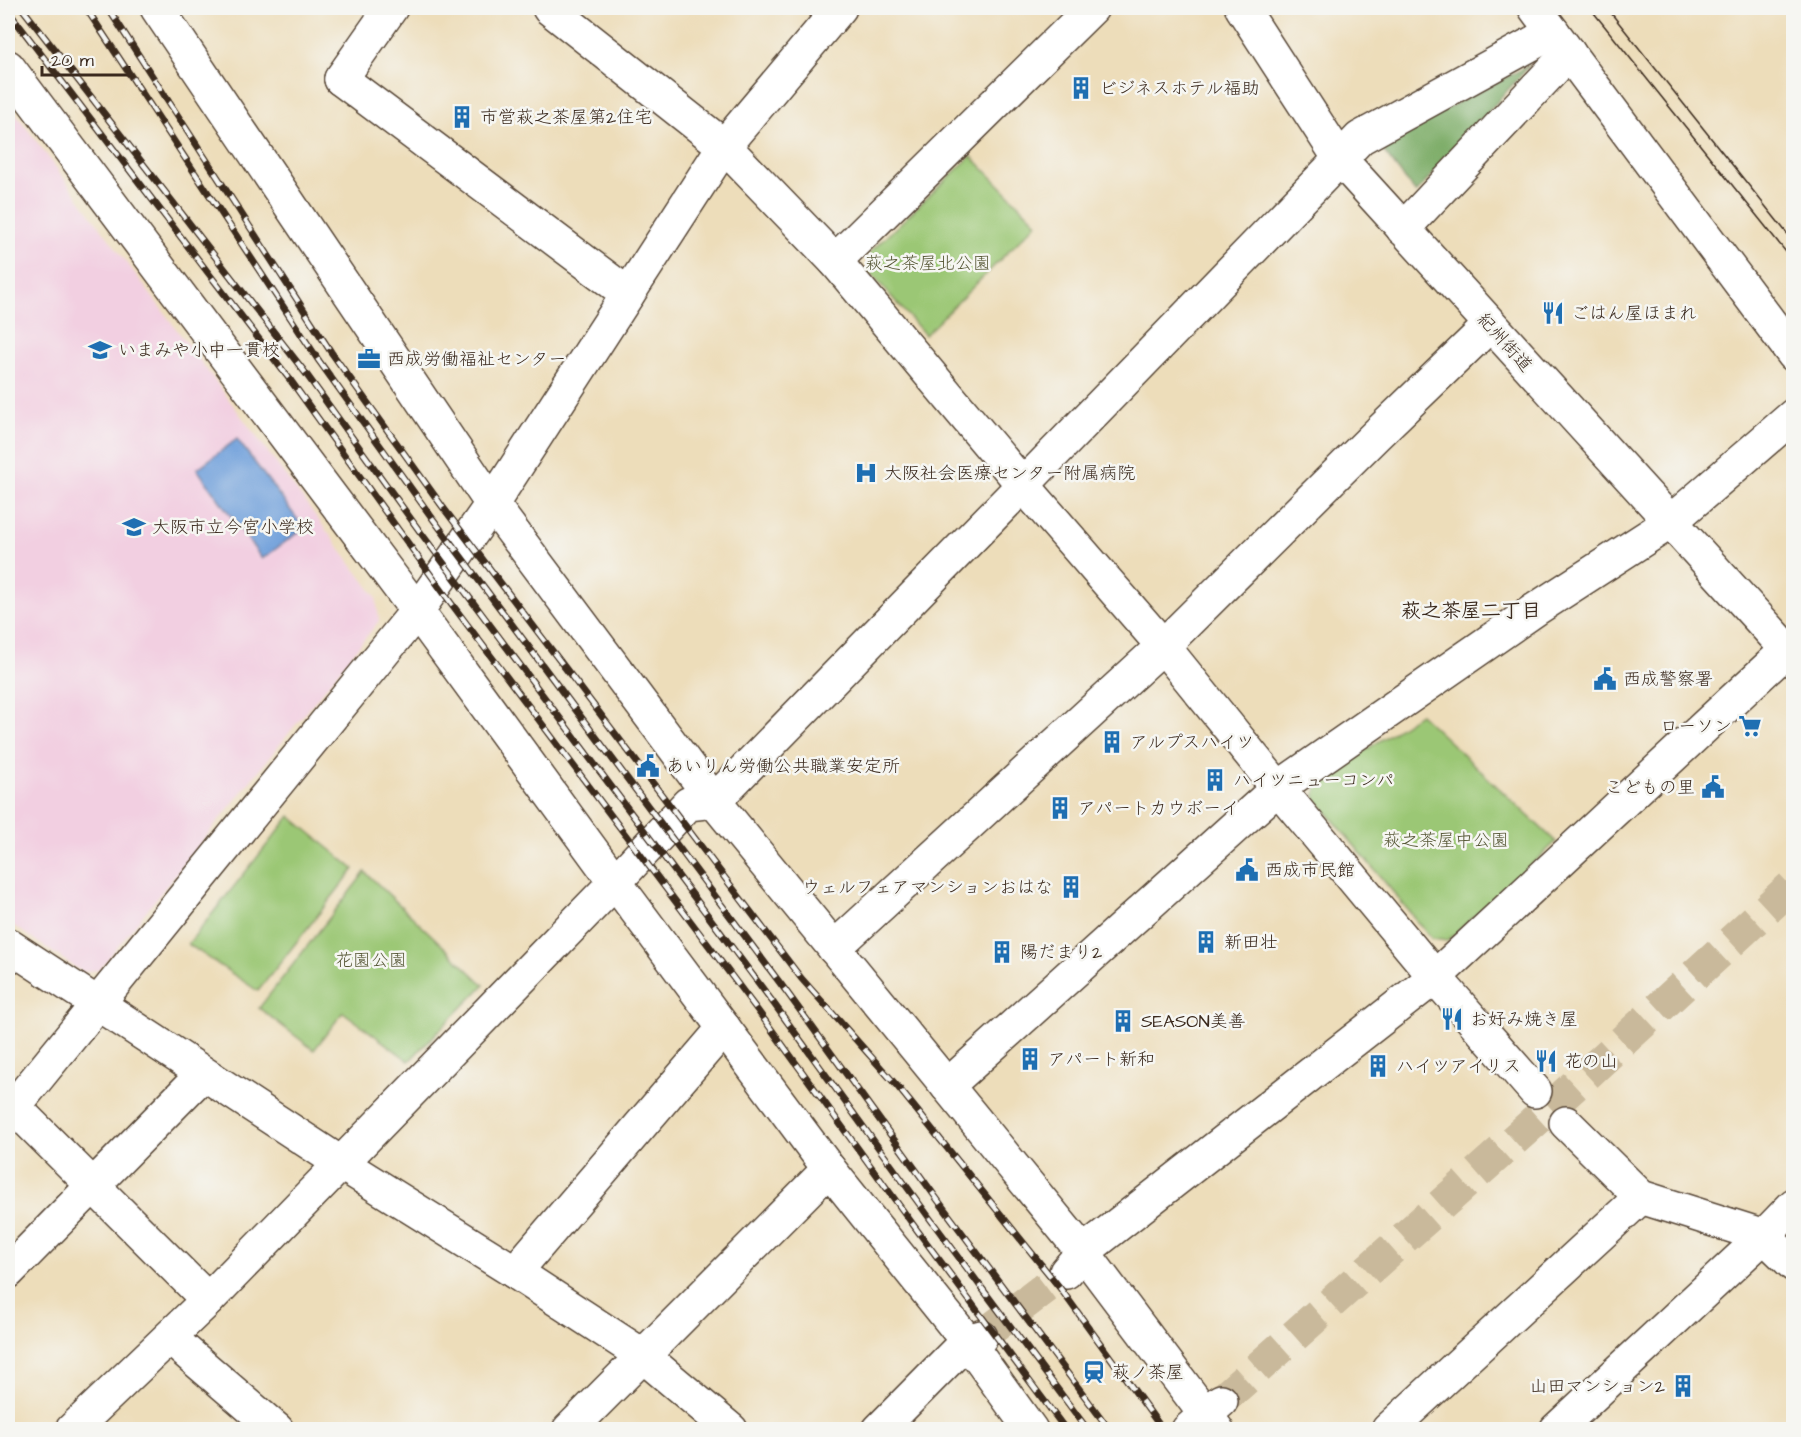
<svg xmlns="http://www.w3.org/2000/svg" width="1801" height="1437" font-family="'Architects Daughter','Klee One',sans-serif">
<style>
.built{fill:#f2cfe1}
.green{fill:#9bc775;stroke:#6b784a;stroke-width:1.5}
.forest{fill:#7cac66;stroke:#5c6b42;stroke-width:1.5}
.water{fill:#72a1db;stroke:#56667c;stroke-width:1.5}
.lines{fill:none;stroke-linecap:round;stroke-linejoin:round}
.street-tunnel{stroke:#c9b99b;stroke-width:33;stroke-dasharray:33 16;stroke-linecap:butt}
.street-casing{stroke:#564535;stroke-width:36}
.secondary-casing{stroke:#564535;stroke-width:36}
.street{stroke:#fff;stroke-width:33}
.secondary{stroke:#fff;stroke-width:33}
.tram{stroke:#3b2a1e;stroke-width:1.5}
.rail-casing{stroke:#3b2a1e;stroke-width:7}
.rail{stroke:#f6f6f2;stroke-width:4.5;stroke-dasharray:14;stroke-linecap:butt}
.labels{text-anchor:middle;stroke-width:5;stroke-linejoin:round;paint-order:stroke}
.poi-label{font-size:18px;fill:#3b2a1e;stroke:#f6f6f2;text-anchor:start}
.park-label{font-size:18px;fill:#585938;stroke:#f6f6f2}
.street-label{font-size:18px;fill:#3b2a1e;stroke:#f6f6f2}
.neighbourhood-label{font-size:20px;font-weight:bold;fill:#3b2a1e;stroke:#f6f6f2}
</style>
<rect width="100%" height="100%" fill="#f6f6f2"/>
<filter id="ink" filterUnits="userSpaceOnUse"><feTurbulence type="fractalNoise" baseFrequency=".0167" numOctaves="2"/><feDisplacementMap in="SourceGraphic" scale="12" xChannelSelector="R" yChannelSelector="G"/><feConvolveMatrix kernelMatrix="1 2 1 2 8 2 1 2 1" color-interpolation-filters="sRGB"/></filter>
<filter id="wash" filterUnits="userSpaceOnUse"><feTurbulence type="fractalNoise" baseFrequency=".008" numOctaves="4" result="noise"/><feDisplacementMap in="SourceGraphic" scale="24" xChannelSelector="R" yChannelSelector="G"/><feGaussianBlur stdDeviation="1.35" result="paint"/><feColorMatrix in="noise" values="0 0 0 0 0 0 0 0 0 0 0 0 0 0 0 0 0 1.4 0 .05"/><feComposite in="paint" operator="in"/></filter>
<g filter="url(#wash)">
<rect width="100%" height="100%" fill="#edddba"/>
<!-- built -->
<path class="built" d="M8 103 376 597 379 621 99 970 82 972 8 922Z"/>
<!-- green -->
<g class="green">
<path d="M971 156 1037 223 925 335 869 271V253Z"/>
<path d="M1420 714 1556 842 1447 941 1432 939 1315 798 1318 782Z"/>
<path d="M290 816 354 869 258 991 188 944Z"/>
<path d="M365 872 484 985 409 1061 343 1012 314 1050 259 1008Z"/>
</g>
<!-- forest -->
<path class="forest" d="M1530 65 1416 193 1378 144Z"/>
<!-- water -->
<path class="water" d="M237 439 304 528 262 559 197 469Z"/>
</g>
<g filter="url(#ink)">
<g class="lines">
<!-- street-tunnel -->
<g class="street-tunnel">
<path d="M981 1337 1066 1272"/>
<path d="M1221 1401 1551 1107 1794 884"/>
</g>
<!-- street casing -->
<g class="street-casing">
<g id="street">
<path d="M549 8 724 146 835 261 1023 485 1163 646 1278 788 1435 977 1535 1091"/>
<path d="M1535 8 1794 355"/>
<path d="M341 79 628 294"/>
<path d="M1340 159 1360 138 1553 32"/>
<path d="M1403 229 1569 53"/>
<path d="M615 882 688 804 714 801 1023 485"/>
<path d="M8 945 342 1164 515 1272 642 1355 731 1430"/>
<path d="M834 948 1163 646 1375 436 1490 325"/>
<path d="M8 1101 208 1300"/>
<path d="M8 1114 417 611 492 504 724 146"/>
<path d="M1566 1123 1641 1197 1764 1236 1794 1265"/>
<path d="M8 1272 203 1074"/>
<path d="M515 1272 724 1028"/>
<path d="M1066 1272 1083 1252 1435 977 1787 650"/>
<path d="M170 1338 277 1430"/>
<path d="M879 1430 967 1341 981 1337"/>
<path d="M1188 1430 1221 1401"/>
<path d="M1388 1430 1641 1197"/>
<path d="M1556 1430 1764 1236 1794 1205"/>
</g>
</g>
<!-- secondary casing -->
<g class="secondary-casing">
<g id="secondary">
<path d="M157 8 492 504 714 801 1083 1252 1217 1430"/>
<path d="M1242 8 1340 159 1794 657"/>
<path d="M8 67 417 611 615 882 829 1169 967 1341 1031 1430"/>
<path d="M341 79 391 8"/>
<path d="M724 146 840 8"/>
<path d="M835 261 1092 8"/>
<path d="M1023 485 1340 159"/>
<path d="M947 1086 1278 788 1536 609 1669 523 1794 415"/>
<path d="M72 1430 208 1300 615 882"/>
<path d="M569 1430 829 1169"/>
</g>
</g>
<!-- street -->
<use href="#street" class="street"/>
<!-- secondary -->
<use href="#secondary" class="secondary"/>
<!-- tram -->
<g class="tram">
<path d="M1590 8 1794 262"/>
<path d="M1607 8 1794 242"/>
</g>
<!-- rail casing -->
<g class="rail-casing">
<g id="rail">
<path d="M22 8 304 371 421 533 772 1001 931 1220 1088 1430"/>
<path d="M86 8 319 361 433 519 786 991 945 1210 1110 1430"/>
<path d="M108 8 331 352 442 506 801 978 898 1087 1060 1288 1163 1430"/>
<path d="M8 11 291 381 451 603 758 1011 917 1230 1066 1430"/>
</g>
</g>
<!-- rail -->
<use href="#rail" class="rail"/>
</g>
</g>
<!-- icons -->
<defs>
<g id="building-bare" transform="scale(1.8)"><path d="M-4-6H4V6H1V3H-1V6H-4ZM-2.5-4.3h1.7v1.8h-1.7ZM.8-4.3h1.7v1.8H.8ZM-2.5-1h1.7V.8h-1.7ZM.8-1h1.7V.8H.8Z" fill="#1f6fb2" stroke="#f6f6f2" stroke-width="2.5" paint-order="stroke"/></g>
<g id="restaurant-bare" transform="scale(1.8)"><path d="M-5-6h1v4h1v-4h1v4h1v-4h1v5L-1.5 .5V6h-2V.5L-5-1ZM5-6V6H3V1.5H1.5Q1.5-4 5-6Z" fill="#1f6fb2" stroke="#f6f6f2" stroke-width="2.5" paint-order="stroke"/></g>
<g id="school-bare" transform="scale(1.8)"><path d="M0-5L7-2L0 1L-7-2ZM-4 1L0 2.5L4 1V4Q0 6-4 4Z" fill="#1f6fb2" stroke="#f6f6f2" stroke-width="2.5" paint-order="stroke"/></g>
<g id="office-bare" transform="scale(1.8)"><path d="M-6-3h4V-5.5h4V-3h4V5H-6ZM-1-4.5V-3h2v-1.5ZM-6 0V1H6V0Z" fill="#1f6fb2" stroke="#f6f6f2" stroke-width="2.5" paint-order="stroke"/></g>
<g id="hospital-bare" transform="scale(1.8)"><path d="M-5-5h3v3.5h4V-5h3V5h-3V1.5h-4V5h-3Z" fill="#1f6fb2" stroke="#f6f6f2" stroke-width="2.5" paint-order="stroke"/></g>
<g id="civic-bare" transform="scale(1.8)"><path d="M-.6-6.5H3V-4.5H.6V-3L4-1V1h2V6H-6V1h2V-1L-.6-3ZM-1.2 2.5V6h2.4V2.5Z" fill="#1f6fb2" stroke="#f6f6f2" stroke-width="2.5" paint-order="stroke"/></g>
<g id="supermarket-bare" transform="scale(1.8)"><path d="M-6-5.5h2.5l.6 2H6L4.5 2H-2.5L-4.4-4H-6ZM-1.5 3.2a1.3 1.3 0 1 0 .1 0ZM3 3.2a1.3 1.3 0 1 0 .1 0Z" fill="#1f6fb2" stroke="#f6f6f2" stroke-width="2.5" paint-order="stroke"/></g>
<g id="station-bare" transform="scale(1.8)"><path d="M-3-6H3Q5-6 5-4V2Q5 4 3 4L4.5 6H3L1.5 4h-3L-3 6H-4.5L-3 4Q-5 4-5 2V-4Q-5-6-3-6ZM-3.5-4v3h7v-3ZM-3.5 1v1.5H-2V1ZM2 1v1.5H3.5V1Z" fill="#1f6fb2" stroke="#f6f6f2" stroke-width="2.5" paint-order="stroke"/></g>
</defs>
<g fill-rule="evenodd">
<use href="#building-bare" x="1081" y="88"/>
<use href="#building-bare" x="462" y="117"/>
<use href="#restaurant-bare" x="1553" y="313"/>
<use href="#school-bare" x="100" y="350"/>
<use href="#office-bare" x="369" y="359"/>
<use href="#hospital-bare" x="866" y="473"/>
<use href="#school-bare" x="134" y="527"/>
<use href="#civic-bare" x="1605" y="679"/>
<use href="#supermarket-bare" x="1750" y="726"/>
<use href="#building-bare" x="1112" y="742"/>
<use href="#civic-bare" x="648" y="766"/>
<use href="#building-bare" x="1215" y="780"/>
<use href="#civic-bare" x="1713" y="787"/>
<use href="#building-bare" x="1060" y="808"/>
<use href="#civic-bare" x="1247" y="870"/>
<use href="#building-bare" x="1071" y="887"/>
<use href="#building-bare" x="1206" y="942"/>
<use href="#building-bare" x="1002" y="952"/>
<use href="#restaurant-bare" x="1452" y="1019"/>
<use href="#building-bare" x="1123" y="1021"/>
<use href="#building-bare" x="1030" y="1059"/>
<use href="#restaurant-bare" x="1546" y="1061"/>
<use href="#building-bare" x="1378" y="1066"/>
<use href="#station-bare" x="1094" y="1372"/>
<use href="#building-bare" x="1683" y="1386"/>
</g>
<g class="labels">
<!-- poi labels -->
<g class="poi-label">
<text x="1099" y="94">ビジネスホテル福助</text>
<text x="480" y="123">市営萩之茶屋第2住宅</text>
<text x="1571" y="319">ごはん屋ほまれ</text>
<text x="118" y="356">いまみや小中一貫校</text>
<text x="387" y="365">西成労働福祉センター</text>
<text x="884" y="479">大阪社会医療センター附属病院</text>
<text x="152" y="533">大阪市立今宮小学校</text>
<text x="1623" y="685">西成警察署</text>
<text x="1732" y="732" text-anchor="end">ローソン</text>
<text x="1130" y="748">アルプスハイツ</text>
<text x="666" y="772">あいりん労働公共職業安定所</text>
<text x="1233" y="786">ハイツニューコンパ</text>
<text x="1695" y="793" text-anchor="end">こどもの里</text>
<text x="1078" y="814">アパートカウボーイ</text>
<text x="1265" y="876">西成市民館</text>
<text x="1053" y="893" text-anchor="end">ウェルフェアマンションおはな</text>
<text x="1224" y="948">新田壮</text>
<text x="1020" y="958">陽だまり2</text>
<text x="1470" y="1025">お好み焼き屋</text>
<text x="1141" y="1027">SEASON美善</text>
<text x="1048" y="1065">アパート新和</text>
<text x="1564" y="1067">花の山</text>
<text x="1396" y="1072">ハイツアイリス</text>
<text x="1112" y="1378">萩ノ茶屋</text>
<text x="1665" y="1392" text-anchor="end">山田マンション2</text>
</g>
<!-- park labels -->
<g class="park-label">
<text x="928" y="269">萩之茶屋北公園</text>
<text x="1446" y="846">萩之茶屋中公園</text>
<text x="371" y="966">花園公園</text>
</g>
<!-- street labels -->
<g class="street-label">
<text transform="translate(1505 342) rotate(48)" y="6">紀州街道</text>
</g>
<!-- neighbourhood labels -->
<g class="neighbourhood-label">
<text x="1471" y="617">萩之茶屋二丁目</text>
</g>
</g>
<!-- margin -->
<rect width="1801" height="1437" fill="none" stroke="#f6f6f2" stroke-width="30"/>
<!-- scale -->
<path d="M42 66v9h87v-9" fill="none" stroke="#3b2a1e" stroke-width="3"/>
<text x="51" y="66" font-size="18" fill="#3b2a1e" stroke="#f6f6f2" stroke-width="4.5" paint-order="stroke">20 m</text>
</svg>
